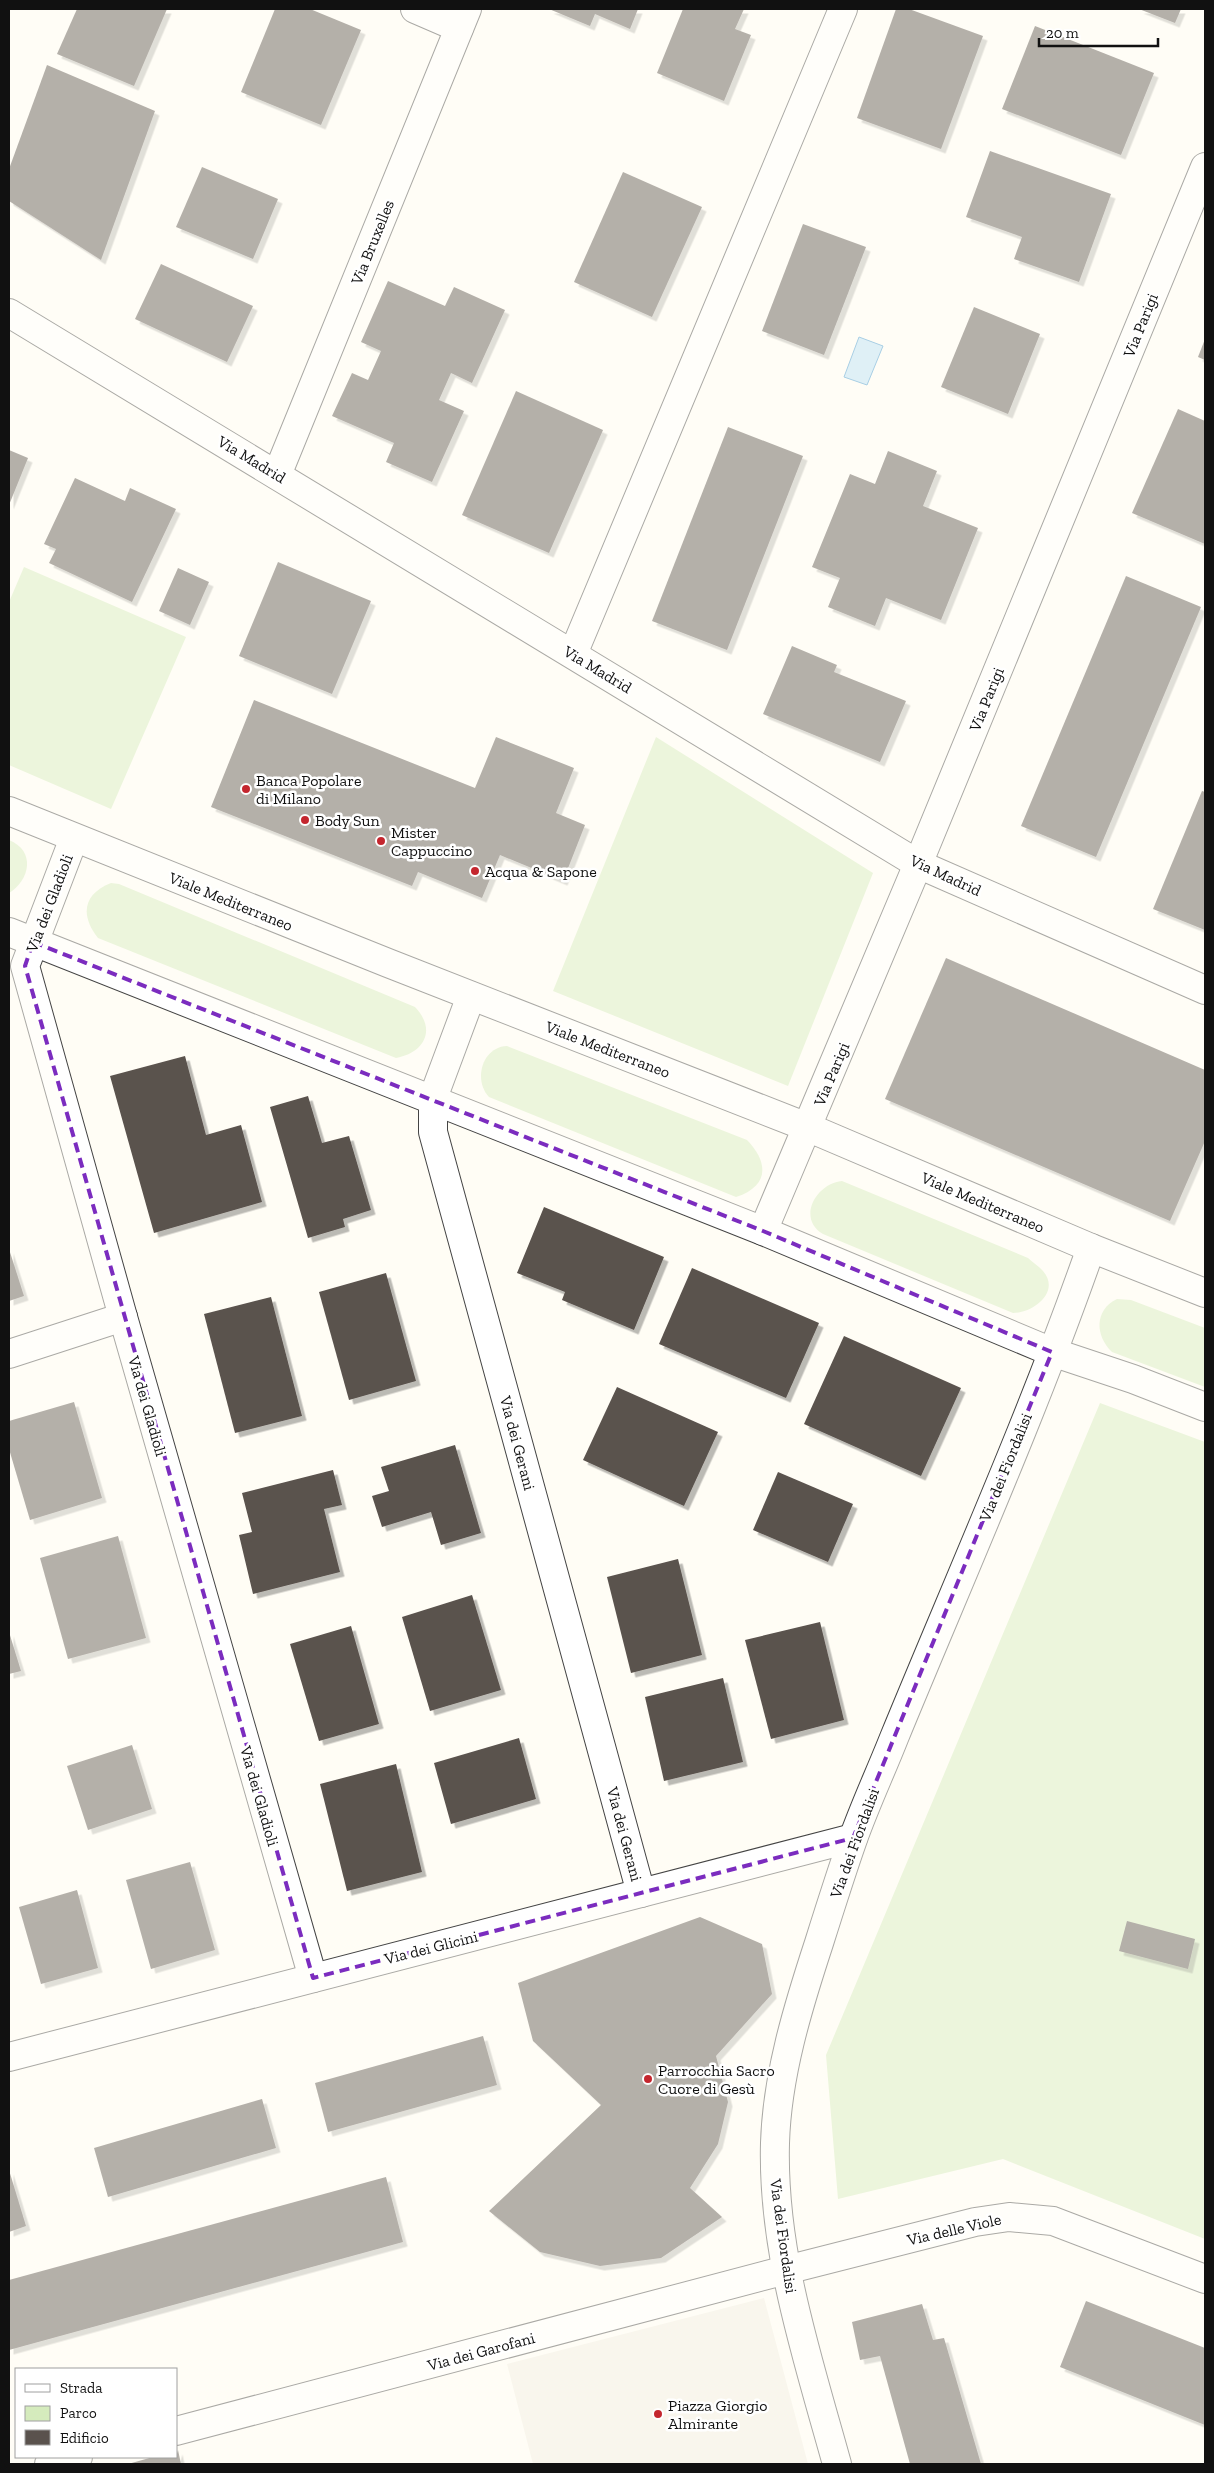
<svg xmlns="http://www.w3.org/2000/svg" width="1214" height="2473" font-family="'Zilla Slab',serif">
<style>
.green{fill:#d5ebbd}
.plaza{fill:#f1ede2}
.water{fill:#b9e0f7;stroke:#3f96cf}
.building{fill:#5a524d;filter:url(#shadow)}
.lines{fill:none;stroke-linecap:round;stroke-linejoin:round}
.minor-casing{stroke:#444;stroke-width:30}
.minor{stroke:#fff;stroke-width:28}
.marked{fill:none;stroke:#7b2cbf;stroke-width:4;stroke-dasharray:10 6;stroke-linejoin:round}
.poi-dot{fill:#c4262e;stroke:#fff;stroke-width:2}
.labels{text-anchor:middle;stroke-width:5;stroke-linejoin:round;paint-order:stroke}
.street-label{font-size:16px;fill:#111;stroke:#fff}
.poi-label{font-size:16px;fill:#111;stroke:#fff;text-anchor:start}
</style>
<defs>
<filter id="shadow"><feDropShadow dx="4.5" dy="4.5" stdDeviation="0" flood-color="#0004"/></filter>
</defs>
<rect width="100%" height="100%" fill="#fffdf5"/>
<!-- green -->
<g class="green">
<path d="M24 567 186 637 111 809 9 765V602Z"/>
<path d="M656 737 873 873 788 1086 553 991Z"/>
<path d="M9 840C36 851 30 880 9 893Z"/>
<path d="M111 883 119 884 415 1007C437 1030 424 1053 396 1058L98 938C80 915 83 894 111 883Z"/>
<path d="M507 1046 747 1140C769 1163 769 1186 736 1197L489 1097C473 1080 482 1047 507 1046Z"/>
<path d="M842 1181 1028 1258C1032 1262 1039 1266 1043 1271 1061 1292 1033 1313 1013 1313L823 1234C796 1218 817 1183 842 1181Z"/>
<path d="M1117 1299 1131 1300 1205 1328V1387L1112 1352C1095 1336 1094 1310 1117 1299Z"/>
<path d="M1100 1403 1205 1442V2239L1003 2159 838 2199 826 2055Z"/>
</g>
<!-- plaza -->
<path class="plaza" d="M764 2298 808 2464H533L507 2364Z"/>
<!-- water -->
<path class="water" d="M859 337 883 346 867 385 844 377Z"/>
<!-- building -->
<g class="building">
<path d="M77 9H167L134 86 57 54Z"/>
<path d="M275 9H310L361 30 321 125 241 92Z"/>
<path d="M549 9H638L630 29 595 14 590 26Z"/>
<path d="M683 9H744L735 29 751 35 724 101 657 73Z"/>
<path d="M896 9H909L983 36 941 149 857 118Z"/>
<path d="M1139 9H1181L1175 23Z"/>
<path d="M1035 26 1154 73 1121 155 1002 109Z"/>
<path d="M47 65 155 111 101 260 9 201V169Z"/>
<path d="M990 151 1111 194 1079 282 1014 259 1022 237 966 217Z"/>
<path d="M202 167 278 199 253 259 176 227Z"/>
<path d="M623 172 702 207 652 317 574 282Z"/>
<path d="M803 224 866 247 824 355 762 331Z"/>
<path d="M161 264 253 306 227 362 135 319Z"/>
<path d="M388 281 445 306 454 287 505 310 472 383 451 373 439 400 464 411 432 482 386 462 394 443 332 416 352 373 368 380 381 351 361 342Z"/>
<path d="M974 307 1040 334 1008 414 941 387Z"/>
<path d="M1205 339V360L1198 357Z"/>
<path d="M516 391 603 430 549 553 462 515Z"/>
<path d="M1178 409 1205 421V544L1132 513Z"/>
<path d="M728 427 803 456 727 650 652 621Z"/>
<path d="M9 450 28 458 9 505Z"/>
<path d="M888 451 937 471 923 506 978 528 941 620 886 598 875 626 828 607 840 578 812 567 850 474 875 484Z"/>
<path d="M75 478 125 501 130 488 176 509 132 602 49 563 56 549 44 544Z"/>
<path d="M278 562 371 601 332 694 239 656Z"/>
<path d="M178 568 209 582 190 625 159 611Z"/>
<path d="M1126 576 1201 607 1096 857 1021 826Z"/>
<path d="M792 646 837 665 834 672 906 701 880 762 763 714Z"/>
<path d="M254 700 475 788 496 737 574 768 556 813 585 825 563 881 500 855 482 898 418 872 412 886 211 807Z"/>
<path d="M1202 791 1205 792V930L1153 909Z"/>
<path d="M946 958 1205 1070V1141L1170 1221 885 1099Z"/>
<path d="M185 1056 206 1135 241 1125 262 1202 154 1233 110 1076Z"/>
<path d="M308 1096 322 1143 349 1136 371 1210 343 1219 345 1227 308 1238 270 1107Z"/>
<path d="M544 1207 664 1257 634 1330 562 1300 565 1292 517 1273Z"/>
<path d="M9 1249 24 1296 9 1301Z"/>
<path d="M692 1268 819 1323 786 1398 659 1344Z"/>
<path d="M386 1273 416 1381 349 1400 319 1292Z"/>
<path d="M271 1297 302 1416 235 1433 204 1314Z"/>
<path d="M844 1336 961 1388 921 1476 804 1424Z"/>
<path d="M617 1387 718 1432 684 1506 583 1460Z"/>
<path d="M74 1402 102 1498 30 1520 9 1449V1421Z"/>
<path d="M455 1445 481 1533 441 1545 431 1512 382 1527 372 1496 389 1491 381 1467Z"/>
<path d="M333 1470 342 1505 324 1509 340 1572 253 1594 239 1535 252 1532 242 1493Z"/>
<path d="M778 1472 853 1504 828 1562 753 1530Z"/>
<path d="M118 1536 146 1638 68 1659 40 1558Z"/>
<path d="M678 1559 702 1655 631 1673 607 1577Z"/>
<path d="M472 1595 501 1690 430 1711 402 1617Z"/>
<path d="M820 1622 844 1720 771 1739 745 1640Z"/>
<path d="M351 1626 379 1724 319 1741 290 1644Z"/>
<path d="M9 1632 21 1671 9 1674Z"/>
<path d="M723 1678 743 1762 664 1781 645 1697Z"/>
<path d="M519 1738 536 1799 451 1824 434 1763Z"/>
<path d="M132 1745 152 1809 88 1830 67 1766Z"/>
<path d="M396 1764 422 1872 347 1891 320 1784Z"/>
<path d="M190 1862 215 1950 151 1969 126 1880Z"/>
<path d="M77 1890 98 1968 41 1984 19 1907Z"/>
<path d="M700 1917 762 1944 772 1994 716 2056 728 2102 718 2144 690 2188 722 2217 661 2258 600 2266 540 2252 489 2211 601 2105 533 2041 518 1983Z"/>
<path d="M1127 1921 1195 1939 1188 1969 1119 1951Z"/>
<path d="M483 2036 497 2085 328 2132 315 2083Z"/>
<path d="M262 2099 276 2148 108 2197 94 2148Z"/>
<path d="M9 2170 26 2226 9 2232Z"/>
<path d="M386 2177 403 2242 9 2350V2280Z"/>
<path d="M1086 2301 1205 2348V2425L1060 2367Z"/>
<path d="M922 2304 933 2340 944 2338 981 2464H910L880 2356 860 2360 852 2322Z"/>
<path d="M178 2450 181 2464H128L153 2457H176Z"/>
</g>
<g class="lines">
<!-- minor casing -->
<g class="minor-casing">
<g id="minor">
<path d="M415 9 459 28"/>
<path d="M9 313 918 864 1205 990"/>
<path d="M277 475 467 9"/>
<path d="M573 654 843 9"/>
<path d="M9 811 388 963 807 1127 1091 1248 1205 1293"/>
<path d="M74 838 25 966 123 1317 313 1978"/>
<path d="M9 932 763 1231 1052 1352 1133 1379 1205 1407"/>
<path d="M471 996 433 1098V1132L641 1893"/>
<path d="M763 1231 918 864 1205 167"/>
<path d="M9 1354 123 1317"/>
<path d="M9 2057 853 1838"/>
<path d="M176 2431 786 2270 975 2222 1009 2217 1053 2221 1205 2279"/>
<path d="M49 2464 78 2457"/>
<path d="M837 2464C808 2359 772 2253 775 2143 777 2075 798 2007 819 1943 830 1908 841 1873 853 1839 865 1805 881 1771 894 1738 961 1575 1033 1414 1091 1248"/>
</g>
</g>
<!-- minor -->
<use href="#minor" class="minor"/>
</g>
<!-- marked area -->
<path d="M0 0H1214V2473H0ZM33 942 763 1231 1052 1352 853 1838 313 1978 25 966Z" fill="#fffdf5" fill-opacity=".55" fill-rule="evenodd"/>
<path class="marked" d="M33 942 763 1231 1052 1352 853 1838 313 1978 25 966Z"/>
<!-- markers -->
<g class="poi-dot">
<circle cx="246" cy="789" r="5"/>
<circle cx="305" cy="820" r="5"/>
<circle cx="381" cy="841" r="5"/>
<circle cx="475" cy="871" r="5"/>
<circle cx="648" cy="2079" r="5"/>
<circle cx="658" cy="2414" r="5"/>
</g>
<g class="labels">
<!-- street labels -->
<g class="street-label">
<text transform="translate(372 242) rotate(-68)" y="6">Via Bruxelles</text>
<text transform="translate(1140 325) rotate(-68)" y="6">Via Parigi</text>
<text transform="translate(252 459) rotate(31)" y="6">Via Madrid</text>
<text transform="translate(598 669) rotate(31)" y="6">Via Madrid</text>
<text transform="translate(986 699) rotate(-68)" y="6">Via Parigi</text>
<text transform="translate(946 875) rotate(25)" y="6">Via Madrid</text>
<text transform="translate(231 901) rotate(22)" y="6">Viale Mediterraneo</text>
<text transform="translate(49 903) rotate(-69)" y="6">Via dei Gladioli</text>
<text transform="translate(608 1049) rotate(21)" y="6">Viale Mediterraneo</text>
<text transform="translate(831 1074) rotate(-67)" y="6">Via Parigi</text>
<text transform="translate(983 1202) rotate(23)" y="6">Viale Mediterraneo</text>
<text transform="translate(148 1406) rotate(74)" y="6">Via dei Gladioli</text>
<text transform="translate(518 1443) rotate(75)" y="6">Via dei Gerani</text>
<text transform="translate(1005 1467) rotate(-68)" y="6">Via dei Fiordalisi</text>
<text transform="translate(260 1796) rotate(74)" y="6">Via dei Gladioli</text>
<text transform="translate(625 1834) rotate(75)" y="6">Via dei Gerani</text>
<text transform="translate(854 1843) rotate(-70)" y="6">Via dei Fiordalisi</text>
<text transform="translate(431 1947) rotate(-14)" y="6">Via dei Glicini</text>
<text transform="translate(954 2229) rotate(-13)" y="6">Via delle Viole</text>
<text transform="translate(784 2236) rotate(82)" y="6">Via dei Fiordalisi</text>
<text transform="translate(481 2351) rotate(-15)" y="6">Via dei Garofani</text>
</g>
<!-- poi labels -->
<g class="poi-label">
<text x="256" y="786">Banca Popolare<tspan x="256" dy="18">di Milano</tspan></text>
<text x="315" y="826">Body Sun</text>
<text x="391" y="838">Mister<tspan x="391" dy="18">Cappuccino</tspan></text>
<text x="485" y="877">Acqua &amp; Sapone</text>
<text x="658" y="2076">Parrocchia Sacro<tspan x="658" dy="18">Cuore di Gesù</tspan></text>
<text x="668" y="2411">Piazza Giorgio<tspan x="668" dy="18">Almirante</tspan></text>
</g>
</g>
<!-- border -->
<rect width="1214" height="2473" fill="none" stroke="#111111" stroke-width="20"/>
<!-- legend -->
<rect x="15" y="2368" width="162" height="90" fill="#ffffff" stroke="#a0a0a0"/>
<rect x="25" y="2384" width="25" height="8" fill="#ffffff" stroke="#a0a0a0"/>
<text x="60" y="2393" font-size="15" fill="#111111">Strada</text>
<rect x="25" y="2406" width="25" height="15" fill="#d5ebbd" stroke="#a0a0a0"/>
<text x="60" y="2418" font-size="15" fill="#111111">Parco</text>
<rect x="25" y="2430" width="25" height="15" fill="#5a524d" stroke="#a0a0a0"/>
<text x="60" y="2443" font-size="15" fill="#111111">Edificio</text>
<!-- scale -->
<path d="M1039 38v8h119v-8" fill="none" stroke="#111111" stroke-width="2.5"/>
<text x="1046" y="38" font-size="15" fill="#111111" stroke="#ffffff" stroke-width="4" paint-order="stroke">20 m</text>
</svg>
